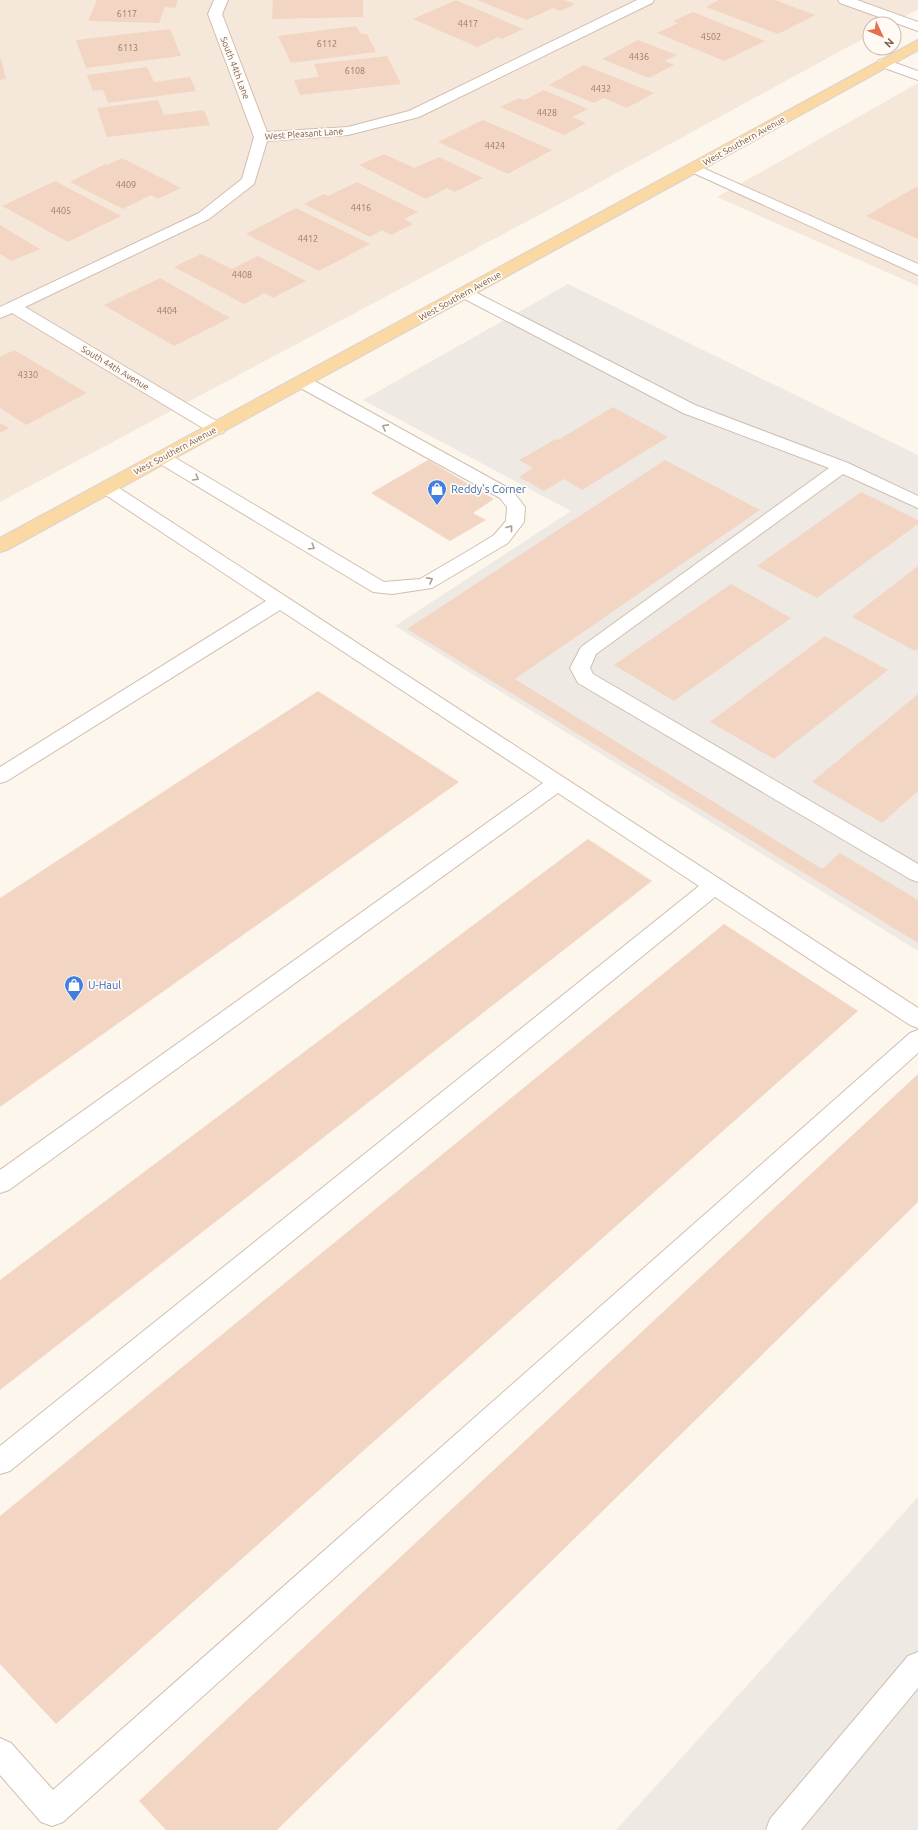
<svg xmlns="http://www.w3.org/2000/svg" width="918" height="1830" font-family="Ubuntu,sans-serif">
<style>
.residential{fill:#f5e8da}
.industrial{fill:#efe9e4}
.building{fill:#f3d5c3}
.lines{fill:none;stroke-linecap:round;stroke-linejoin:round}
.minor-casing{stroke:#d1beb0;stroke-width:2}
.major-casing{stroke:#dad1cd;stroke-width:2}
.minor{fill:#fff;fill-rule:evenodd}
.major{fill:#fbd9a5;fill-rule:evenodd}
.oneway{stroke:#af9d94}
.labels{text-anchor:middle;stroke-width:3.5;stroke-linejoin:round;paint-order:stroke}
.number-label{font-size:9px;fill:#987a6a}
.far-street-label{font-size:9px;fill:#7a5c4d;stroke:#fffaf3}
.shop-label{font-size:11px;fill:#366cbe;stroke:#fffaf3;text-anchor:start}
</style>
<rect width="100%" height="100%" fill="#fdf6ec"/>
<!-- residential -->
<g class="residential">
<path d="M0 0H918V9L891 24H870V35L569 199 0 502Z"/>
<path d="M918 83V286L717 197Z"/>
</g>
<!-- industrial -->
<g class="industrial">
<path d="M568 284 918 455V951L395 626 571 511 363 400Z"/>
<path d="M918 1497V1830H616Z"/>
</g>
<!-- building -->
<g class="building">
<path d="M97 0H178L175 8 165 7 159 23 88 21Z"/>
<path d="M273 0H363V17L272 19Z"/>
<path d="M456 0 523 29 502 39 498 37 477 47 413 19Z"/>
<path d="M477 0H564L575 4 561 11 553 8 527 20Z"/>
<path d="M719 0H775L815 15 778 34 706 7Z"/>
<path d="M693 12 765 41 724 61 657 33 678 23 673 21Z"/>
<path d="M356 26 361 34H367L376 52 291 63 278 36Z"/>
<path d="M170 29 181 56 86 68 76 40Z"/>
<path d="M638 40 677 55 665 61 674 65 649 78 602 59Z"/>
<path d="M387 56 401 84 300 95 294 80 319 77 314 64Z"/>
<path d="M0 59H1L6 79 0 80Z"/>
<path d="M584 65 654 93 627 108 604 98 594 103 549 85Z"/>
<path d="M147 67 154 82 190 77 196 91 108 103 103 90 93 91 87 75Z"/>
<path d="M544 90 588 109 572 117 586 123 564 135 500 107 519 98 525 100Z"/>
<path d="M158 100 164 115 204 110 210 125 107 137 97 108Z"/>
<path d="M483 120 552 150 508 174 438 142Z"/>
<path d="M384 154 414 168 439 157 483 178 455 192 447 188 426 199 359 165Z"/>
<path d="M122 158 181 188 158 199 151 195 123 209 70 182 105 164 107 165Z"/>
<path d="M55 181 121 216 68 242 2 206Z"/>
<path d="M357 182 418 212 404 219 413 224 391 235 382 230 370 237 304 204 324 194 328 196Z"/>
<path d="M916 187 918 188V239L866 216Z"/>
<path d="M296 208 370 244 319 271 246 234Z"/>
<path d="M0 225 40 249 12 261 0 254Z"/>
<path d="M201 254 232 269 258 256 306 281 273 298 265 293 244 304 174 267Z"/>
<path d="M160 278 230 318 174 346 104 305Z"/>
<path d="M14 350 87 393 26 425 0 408V357Z"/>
<path d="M613 407 668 437 582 490 564 479 544 491 519 477 533 468 519 460 556 439 558 440Z"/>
<path d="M0 423 9 428 0 433Z"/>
<path d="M428 460 494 499 473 513 486 520 450 541 371 493Z"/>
<path d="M665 460 760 510 515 679 822 869 840 853 918 900V943L407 629Z"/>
<path d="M861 492 918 520V524L817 598 757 566Z"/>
<path d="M918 566V649L915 651 852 617Z"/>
<path d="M731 584 791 618 674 701 614 665Z"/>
<path d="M825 636 888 670 774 759 710 722Z"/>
<path d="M318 691 459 782 0 1107V898Z"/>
<path d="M918 694V791L882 823 812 782Z"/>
<path d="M588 839 652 881 0 1390V1280Z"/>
<path d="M724 924 858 1011 56 1724 0 1664V1516Z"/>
<path d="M918 1074V1202L277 1830H166L139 1801Z"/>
</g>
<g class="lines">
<!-- minor casing -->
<g class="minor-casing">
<g id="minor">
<path d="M214 0H228L222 14 267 132 348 127 409 111 637 0H654L652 3 419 117 348 135 267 141 254 184 209 219 25 307 223 425 226 429 223 433 217 434 211 433 12 313 0 318V307L199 213 242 179 254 137 208 14Z"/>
<path d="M838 0H857L918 22V31L840 3Z"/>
<path d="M884 59 918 71V80L879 66 877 63 879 60Z"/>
<path d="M694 164 918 264V275L689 171 687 168 689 165Z"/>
<path d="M465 288 471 290 695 405 848 463 918 496V508L843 474 596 654 590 668 593 674 918 864V882L910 879 578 683 570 668 581 647 829 468 683 413 459 296 457 293 459 290Z"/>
<path d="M303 377 309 378 512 490 525 507 524 522 508 543 432 588 392 594 373 592 157 462 154 458 157 454 163 453 169 454 384 582 420 579 473 548 494 535 506 521 507 507 500 498 297 386 295 382 297 378Z"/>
<path d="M107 483 113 484 918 1008V1028L910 1025 715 897 10 1471 0 1474V1446L699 886 558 793 9 1190 0 1193V1170L543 783 280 610 7 781 0 783V767L266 601 101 492 98 488 101 484Z"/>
<path d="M918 1030V1053L63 1822 52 1826 41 1822 0 1775V1738L11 1743 53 1790 910 1033Z"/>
<path d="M918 1652V1688L801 1830H766L770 1819 908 1656Z"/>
</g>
</g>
<!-- major casing -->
<g class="major-casing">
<path id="major" d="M918 40V50L699 171 7 550 0 552V538Z"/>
</g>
<!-- minor -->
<use href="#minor" class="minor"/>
<!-- major -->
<use href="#major" class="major"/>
</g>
<!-- one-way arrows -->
<defs><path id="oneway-chevron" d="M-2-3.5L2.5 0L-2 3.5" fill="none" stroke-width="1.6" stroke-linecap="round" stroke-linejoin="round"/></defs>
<g class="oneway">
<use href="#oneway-chevron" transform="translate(385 427) rotate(-151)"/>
<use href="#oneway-chevron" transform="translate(196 478) rotate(31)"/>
<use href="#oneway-chevron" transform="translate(510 528) rotate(-52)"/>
<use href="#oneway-chevron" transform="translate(312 547) rotate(31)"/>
<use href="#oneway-chevron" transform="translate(430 580) rotate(-28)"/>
</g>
<!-- icons -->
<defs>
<g id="shop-pin" transform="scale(1)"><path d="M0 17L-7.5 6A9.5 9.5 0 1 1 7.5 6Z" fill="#3f7fe0" stroke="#fffaf3"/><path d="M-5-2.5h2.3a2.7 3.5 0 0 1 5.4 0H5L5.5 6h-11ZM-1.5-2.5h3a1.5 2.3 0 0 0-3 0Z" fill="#fff"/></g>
</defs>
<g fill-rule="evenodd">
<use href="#shop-pin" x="437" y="489"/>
<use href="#shop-pin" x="74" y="985"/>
</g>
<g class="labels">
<!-- number labels -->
<g class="number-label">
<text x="127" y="17">6117</text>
<text x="468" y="27">4417</text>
<text x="711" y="40">4502</text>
<text x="327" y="47">6112</text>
<text x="128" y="51">6113</text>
<text x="639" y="60">4436</text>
<text x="355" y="74">6108</text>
<text x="601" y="92">4432</text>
<text x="547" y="116">4428</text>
<text x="495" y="149">4424</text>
<text x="126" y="188">4409</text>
<text x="361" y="211">4416</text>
<text x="61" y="214">4405</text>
<text x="308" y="242">4412</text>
<text x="242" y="278">4408</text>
<text x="167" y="314">4404</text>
<text x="28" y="378">4330</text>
</g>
<!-- far-street labels -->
<g class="far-street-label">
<text transform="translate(235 68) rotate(69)" y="3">South 44th Lane</text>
<text transform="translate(304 134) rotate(-4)" y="3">West Pleasant Lane</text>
<text transform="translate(744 141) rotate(-29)" y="3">West Southern Avenue</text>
<text transform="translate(460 296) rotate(-29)" y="3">West Southern Avenue</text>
<text transform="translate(115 368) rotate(31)" y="3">South 44th Avenue</text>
<text transform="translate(175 451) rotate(-28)" y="3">West Southern Avenue</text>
</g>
<!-- shop labels -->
<g class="shop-label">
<text x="451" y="493">Reddy's Corner</text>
<text x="88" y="989">U-Haul</text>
</g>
</g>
<!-- north arrow -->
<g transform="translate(882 36) rotate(134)"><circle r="19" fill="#fffaf3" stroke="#cabbb1"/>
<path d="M0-3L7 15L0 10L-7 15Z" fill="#e76f51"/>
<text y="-6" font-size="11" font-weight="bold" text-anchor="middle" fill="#7a5c4d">N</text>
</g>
</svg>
